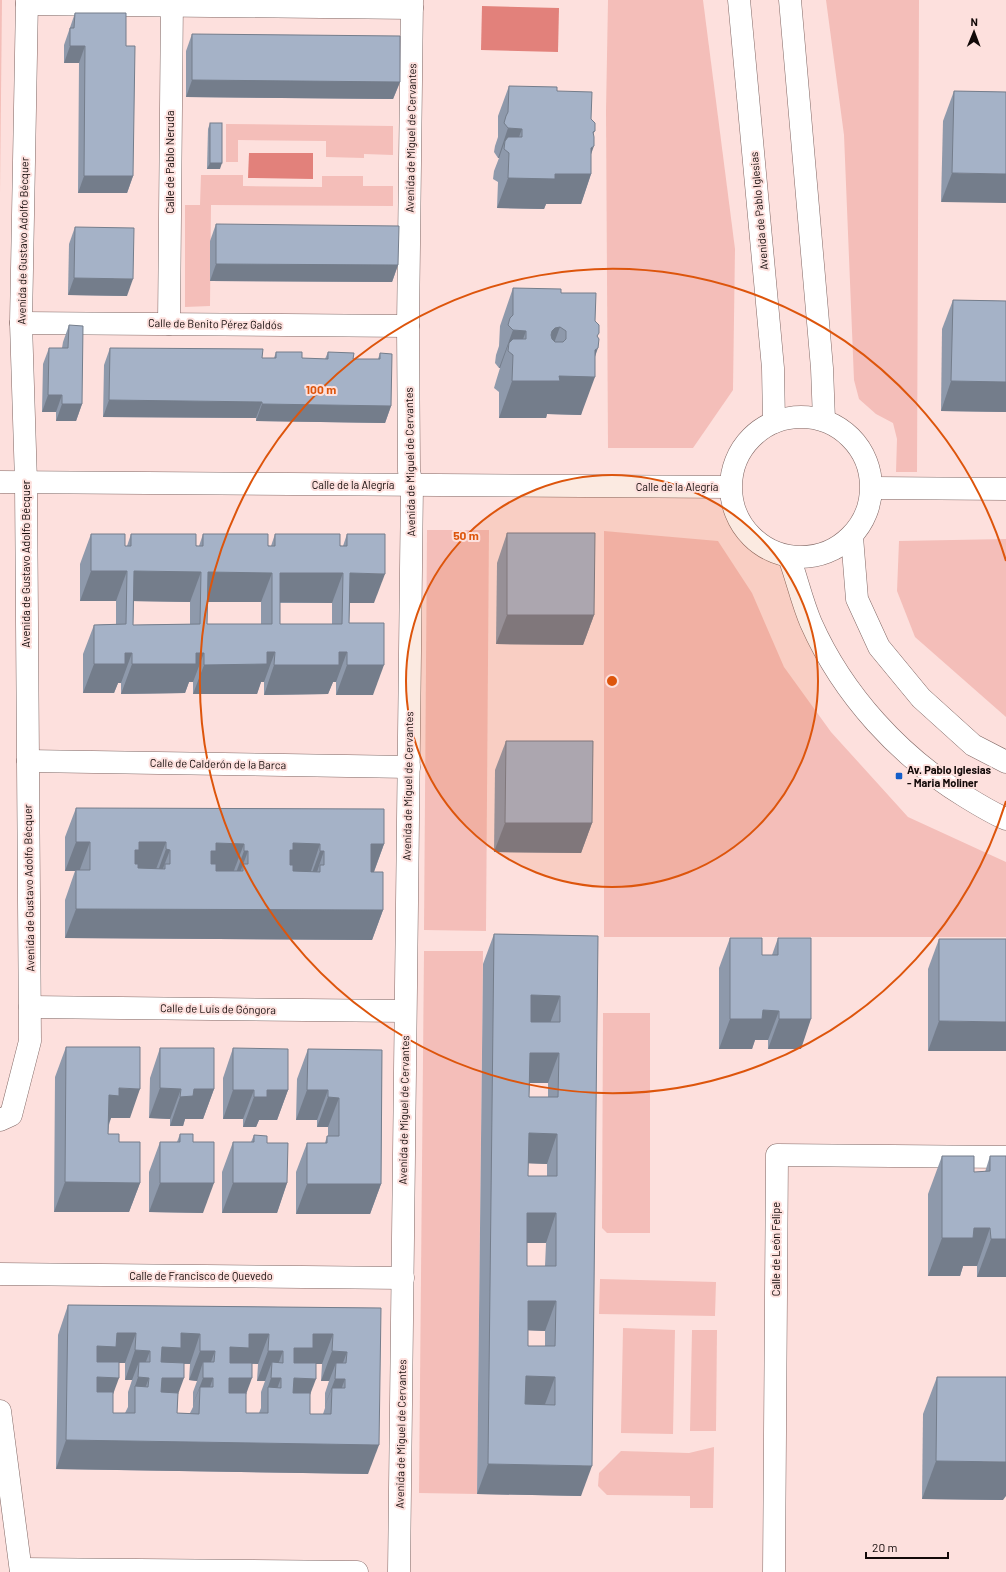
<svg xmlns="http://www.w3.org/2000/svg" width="1006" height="1572" font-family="Barlow,sans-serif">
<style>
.green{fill:#f4beb9}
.water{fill:#e2817b}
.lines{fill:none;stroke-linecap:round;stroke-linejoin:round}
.minor-casing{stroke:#806764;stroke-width:23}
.major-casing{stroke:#806764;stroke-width:23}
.minor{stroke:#fff;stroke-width:22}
.major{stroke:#fff;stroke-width:22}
.wall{fill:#8e99ab;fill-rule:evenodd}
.shaded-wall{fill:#747d8b}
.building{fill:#a5b2c7;stroke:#747d8b;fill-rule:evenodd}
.ring{fill:none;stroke:#dd550c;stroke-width:2}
.poi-dot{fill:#155ec9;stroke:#fde0dd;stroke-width:1.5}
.labels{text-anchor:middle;stroke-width:4;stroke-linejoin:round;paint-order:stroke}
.street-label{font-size:11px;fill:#120908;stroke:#fde0dd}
.poi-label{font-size:11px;font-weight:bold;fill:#120908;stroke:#fde0dd;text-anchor:start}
.centre{fill:#dd550c;stroke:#fde0dd;stroke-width:2}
.ring-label{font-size:12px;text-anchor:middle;font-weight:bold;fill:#dd550c;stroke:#fde0dd;stroke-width:4;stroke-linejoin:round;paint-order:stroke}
</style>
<rect width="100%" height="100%" fill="#fde0dd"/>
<!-- green -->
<g class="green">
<path d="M0 0H2L0 194Z"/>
<path d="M608 0H703L735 249 733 390 693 448H608L606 111Z"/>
<path d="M826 0H919L917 472H896L897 439 893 423 876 414 859 399 854 380 844 135Z"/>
<path d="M226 124 393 126V155L364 154V158L326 157V141L238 140V162H226Z"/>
<path d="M201 175H243V186L322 187V176H363V186H393V206L211 205 210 306 185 307V205H200Z"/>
<path d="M427 530H489L486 931 424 930Z"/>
<path d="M604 531 718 541 752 593 784 667 831 732 908 817 1006 862V937H604Z"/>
<path d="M1006 539V717L915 637 897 591 899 541Z"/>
<path d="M424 951H483L477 1494 419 1493Z"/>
<path d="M603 1013H650V1233H607L602 1228Z"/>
<path d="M600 1279 716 1282 715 1316 599 1314Z"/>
<path d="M623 1328 675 1330 673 1434 621 1433Z"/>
<path d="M692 1330H717L716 1431H690Z"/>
<path d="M714 1447 713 1508H690V1496L607 1495 598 1486 599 1473 621 1451 689 1453Z"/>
</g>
<!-- water -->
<g class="water">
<path d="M482 6 559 8 558 52 481 50Z"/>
<path d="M249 153H313V179L248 178Z"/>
</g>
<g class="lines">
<!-- minor casing -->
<g class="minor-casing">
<g id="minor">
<path d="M27 4 412 8"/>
<path d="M21 323 408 326"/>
<path d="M169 324 172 0"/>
<path d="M0 482 730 487"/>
<path d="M873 488 1006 489"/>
<path d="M28 761 409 767"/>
<path d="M30 1007 405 1011"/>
<path d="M0 1120 11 1115 30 1041 26 482 21 323 27 0"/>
<path d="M0 1274 403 1278"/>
<path d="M0 1411 21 1572"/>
<path d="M21 1569 357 1572"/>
<path d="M399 1572 412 485 409 471 408 326 412 0"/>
<path d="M774 1572 777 1155 1006 1157"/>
</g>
</g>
<!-- major casing -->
<g class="major-casing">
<g id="major">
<path d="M739 0 773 368 774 422"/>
<path d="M790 0 822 368 824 420"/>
<circle cx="801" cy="487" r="70"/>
<path d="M852 537 857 599 879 647 921 698 973 745 1006 762"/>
<path d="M789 557C797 579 802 602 811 623 843 695 900 757 966 797 979 805 992 813 1006 819"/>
</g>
</g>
<!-- minor -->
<use href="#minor" class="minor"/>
<!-- major -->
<use href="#major" class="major"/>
</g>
<!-- wall -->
<g class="wall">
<path d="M75 13 126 46 133 176 127 193H78L79 63H64V45Z"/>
<path d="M192 34 400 82 393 99 186 97V51Z"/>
<path d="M509 86 557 91 591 119 595 131 593 134 591 154V174L581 204H546L544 209 497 208 498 182 493 179 494 171 499 158H498L494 152 495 146 498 137V116Z"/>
<path d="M954 91 1006 92 941 202 943 121Z"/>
<path d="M210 123 220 169H207L208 129Z"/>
<path d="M216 224 398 265 392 282 210 281V241Z"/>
<path d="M75 227 127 296 68 295 69 244Z"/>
<path d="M513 288 561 293 595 321 597 337 595 357 581 415 547 414 546 418H499V392L494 388 496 381 500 368H499L495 363 496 355 499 346 500 326Z"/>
<path d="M953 300 1006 301V412L941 411 942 329Z"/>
<path d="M69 325 82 404 76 421H56V412H42L43 364 49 348H62L63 342Z"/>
<path d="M110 348 262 358H274L276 352 302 358 325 359 328 352 353 359H378L380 353 391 406 385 423 256 421V418L103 417 104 365Z"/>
<path d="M507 533 594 615 583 645 496 644 497 563Z"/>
<path d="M91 534 125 546H127L131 534 199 546 203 534 271 546 275 534 343 546 347 534 374 603H350L349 623 373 695H336V682H333L328 694 264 695V682H261L257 694H193V682H189L185 693 121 694V683H118L114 693H83V654L94 625 116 624V601H80V564ZM134 601 190 602V624L133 625ZM208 602H261V624H207ZM280 603H332V624H280Z"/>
<path d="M506 741 592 823 581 853 494 852 495 770Z"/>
<path d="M76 808 384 844 374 872 383 910 372 940 65 938V900L75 871H65V837Z"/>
<path d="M494 934 598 936 581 1496 477 1494 483 964ZM530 1083H548V1097H529ZM528 1163 547 1164V1176H528ZM527 1243H546L545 1266H527ZM528 1330 545 1331V1346H528Z"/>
<path d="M730 938 762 955H772L778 938 801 1049H768V1040H755L752 1049H719V968Z"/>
<path d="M939 939H1006L928 1051V969Z"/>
<path d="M66 1047 130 1118H111L109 1125 108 1134 119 1142 140 1183 129 1212H54L55 1077Z"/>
<path d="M160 1048 214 1089 203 1119H185L183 1126H170V1119L149 1118 150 1078Z"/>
<path d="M233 1048 288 1090 277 1120H259L256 1127H243V1119H223V1078Z"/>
<path d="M308 1049 382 1050 381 1184 370 1214H296V1172L307 1143H325L327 1136H328V1127H317V1120H296L297 1079Z"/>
<path d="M180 1134 193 1142 203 1213 149 1212V1172L160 1142H177Z"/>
<path d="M254 1135 287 1183 277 1213H222V1172L233 1142H251Z"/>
<path d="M942 1156 974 1172H985L990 1156H1006V1277H977V1266H963L960 1276H928V1194Z"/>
<path d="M68 1305 381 1308 368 1474 56 1469 58 1335ZM119 1363H125V1380H132L128 1392V1407L125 1413H113V1394ZM184 1364H190L189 1380 197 1381 193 1392V1407L190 1413H177L178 1394ZM252 1364H258L257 1381H265L261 1392V1408L259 1413H246V1395ZM316 1364H322L321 1381H329L325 1393V1408L323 1414H310V1395Z"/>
<path d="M937 1377 1003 1500 922 1499 923 1414Z"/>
</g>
<!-- shaded-wall -->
<g class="shaded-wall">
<path d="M70 46H85L79 63H64Z"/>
<path d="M192 80 400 82 393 99 186 97Z"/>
<path d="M508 128 522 129 511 158 505 141 499 158H498Z"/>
<path d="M594 146 584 174H591L581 204H546L544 209 497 208 508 178 555 174Z"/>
<path d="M210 163H222L220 169H207Z"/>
<path d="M952 173 1006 174V203L941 202Z"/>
<path d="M84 176H133L127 193H78Z"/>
<path d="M216 264 398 265 392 282 210 281Z"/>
<path d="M74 278 133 279 127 296 68 295Z"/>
<path d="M560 327 546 365H542L552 331 555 328Z"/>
<path d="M513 330 526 331 513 367V355L509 343 500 368H499Z"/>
<path d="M598 348 588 377H595L581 415 547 414 546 418H499L512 381 559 376Z"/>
<path d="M951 381 1006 382V412L941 411Z"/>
<path d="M48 395H62L56 412H42Z"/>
<path d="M109 400 262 402 256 418 103 417Z"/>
<path d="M62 404H82L76 421H56Z"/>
<path d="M262 404 391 406 385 423 256 421Z"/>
<path d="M91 571H127L116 601H80Z"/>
<path d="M134 571 201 572 190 602 127 601Z"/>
<path d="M208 572 272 573 261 602H201Z"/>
<path d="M280 573H343L332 603 272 602Z"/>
<path d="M350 573 385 574 374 603H343Z"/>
<path d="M507 615H594L583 645 496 644Z"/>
<path d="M267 652H275L264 682H261L257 694H193L204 665Z"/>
<path d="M339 652H347L336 682H333L328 694 264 695 274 665Z"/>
<path d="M125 653H132L121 683H118L114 693H83L94 664Z"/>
<path d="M196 653H204L193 682H189L185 693 121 694 132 664Z"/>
<path d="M347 665H384L373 695H336Z"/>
<path d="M505 823H592L581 853 494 852Z"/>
<path d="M76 842H90L79 872 76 870 75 871H65Z"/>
<path d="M139 842H166L155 872H132L135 850Z"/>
<path d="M216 843 244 844 233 873H208L211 851Z"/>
<path d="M293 843 320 844 310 874 282 880 290 850Z"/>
<path d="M371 844H384L373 874H360Z"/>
<path d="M166 849 170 850 159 879H155Z"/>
<path d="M244 851H248L237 881H233Z"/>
<path d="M320 851H324L314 881H309Z"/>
<path d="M76 909 383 910 372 940 65 938Z"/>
<path d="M531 995 560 996 549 1026 520 1025Z"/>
<path d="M763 1010 779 1011 768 1040H755L752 1049H719L730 1019Z"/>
<path d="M779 1019H811L801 1049H768Z"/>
<path d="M939 1021 1006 1022V1051H928Z"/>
<path d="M530 1053H559L548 1083H519Z"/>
<path d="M119 1088 140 1089 130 1118H111L108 1125 109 1095Z"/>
<path d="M160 1088 181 1089 170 1119 149 1118Z"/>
<path d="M194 1089H214L203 1119H185L183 1126H170L180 1097Z"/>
<path d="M233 1090H254L243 1119H223Z"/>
<path d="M267 1090H288L277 1120H259L256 1127H243L254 1097Z"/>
<path d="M307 1090H328L317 1120H296Z"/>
<path d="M328 1097 339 1098 328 1127H317Z"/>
<path d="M529 1133 557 1134 547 1164 518 1163Z"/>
<path d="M65 1182 140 1183 129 1212H54Z"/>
<path d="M160 1183H214L203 1213 149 1212Z"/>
<path d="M233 1183H287L277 1213H222Z"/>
<path d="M307 1184H381L370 1214H296Z"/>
<path d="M527 1213H556L546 1243H517Z"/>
<path d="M974 1228H990L977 1266H963L960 1276H928L942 1238Z"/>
<path d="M991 1239H1006V1277H977Z"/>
<path d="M528 1301H556L545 1331 517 1330Z"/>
<path d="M117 1333H136L125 1363H110L87 1376 97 1346Z"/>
<path d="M181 1333 200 1334 190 1364 175 1363 151 1377 162 1347Z"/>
<path d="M249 1334H269L258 1364 243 1363 219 1377 230 1347Z"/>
<path d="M313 1334H333L322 1364H307L283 1377 294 1348Z"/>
<path d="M135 1350 150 1351 140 1377 149 1378 138 1407 135 1386 138 1377 139 1362 132 1380H125Z"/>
<path d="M200 1351H215L205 1378H213L203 1408 200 1387 192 1407 203 1378V1362L197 1381 189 1380Z"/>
<path d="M268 1351H283L273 1378H281L270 1408 268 1387 271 1378 272 1362 265 1381H257Z"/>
<path d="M332 1351 347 1352 337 1379H345L334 1409 332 1388 324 1408 335 1379 336 1363 329 1381H321Z"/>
<path d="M526 1376 555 1377 544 1407 515 1406Z"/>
<path d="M97 1377 119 1378 108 1408 86 1407Z"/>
<path d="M162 1378H184L173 1408H151Z"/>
<path d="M229 1378H252L241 1408H219Z"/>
<path d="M294 1378 316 1379 305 1408H283Z"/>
<path d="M66 1440 379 1445 368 1474 56 1469Z"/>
<path d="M936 1461 1006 1462V1496L1003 1500 922 1499Z"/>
<path d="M488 1464 592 1466 581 1496 477 1494Z"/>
</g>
<!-- building -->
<g class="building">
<path d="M75 13H126V46H135L133 176H84L85 46H70V28H74Z"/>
<path d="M192 34 400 36V82L192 80Z"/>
<path d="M509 86 557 87V91L592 92 591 119 595 123V131L593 132 594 137V146L591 148V174H555V179L508 178 509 153 504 149 505 141 508 137H522V129L508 128 504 123 506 116 508 112Z"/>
<path d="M954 91 1006 92V174L952 173Z"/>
<rect x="210" y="123" width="12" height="40"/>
<path d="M216 224 399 226 398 265 216 264Z"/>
<path d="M75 227 134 228 133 279 74 278Z"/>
<path d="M513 288 561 289V293H596L595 321 599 325V333L597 336 599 339 598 348 595 350V377L559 376 560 381H512L513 355 508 351 509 343 513 339H526V331L513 330 508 325 510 318 513 315ZM560 327 566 331V339L563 342H555L552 339 551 335 552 331 555 328Z"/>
<path d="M953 300 1006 301V382L951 381Z"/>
<path d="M69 325 83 326 82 404H62V395H48L49 348H68Z"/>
<path d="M110 348 263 349 262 358H276V352H302V358L328 359V352L354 353 353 359H380V353L392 354 391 406 262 404V402L109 400Z"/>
<path d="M507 533H595L594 615H507Z"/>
<path d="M91 534H125V546H131V534H196V546H203V534H268V546H275V534H340V546H347V534H385V574L350 573 349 623H384V665H347V652H339V665H274L275 652H267V664L204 665V653H196V664H132V653H125V664H94V625L126 624 127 571H91ZM134 571 201 572 200 624 133 625ZM208 572 272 573V624H207ZM280 573H343L342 624H280Z"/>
<path d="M506 741H593L592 823H505Z"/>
<path d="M76 808 384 809V844H371V872H383V910L76 909V870H90V842H76ZM139 842H166V849L170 850V864H165V869L138 868V864H135V850H139ZM216 843 244 844V851H248V864H243V871H216V864H211V851H216ZM293 843 320 844V851H324V865H320V872L293 871V865H290V850H293Z"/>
<path d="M494 934 598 936 592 1466 488 1464ZM531 995 560 996V1022H531ZM530 1053H559L558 1097H529ZM529 1133 557 1134V1176H528ZM527 1213H556V1266H527ZM528 1301H556L555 1346H528ZM526 1376 555 1377V1405L525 1404Z"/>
<path d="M730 938H762V955H778V938H811V1019H779V1011L763 1010 762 1019H730Z"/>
<path d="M939 939H1006V1022L939 1021Z"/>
<path d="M66 1047H140V1089L119 1088V1096L109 1095 108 1134H119V1142H140V1183L65 1182Z"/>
<path d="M160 1048H214V1089H194L193 1096 180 1097 181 1089 160 1088Z"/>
<path d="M233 1048 288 1049V1090H267V1097H254V1090H233Z"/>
<path d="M308 1049 382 1050 381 1184H307V1143H327V1136H339V1098L328 1097V1090H307Z"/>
<path d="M180 1134H193V1142H214V1183H160V1142H180Z"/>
<path d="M254 1135 267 1136V1143H288L287 1183H233V1142H254Z"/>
<path d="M942 1156H974V1172L990 1171V1156H1006V1239H991L990 1228H974L973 1238H942Z"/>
<path d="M68 1305 381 1308 379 1445 66 1440ZM117 1333H136L135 1350 150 1351V1362H139L138 1377 149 1378 148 1387 135 1386V1413H113V1392H97V1377L119 1378V1362H97V1346L116 1347ZM181 1333 200 1334V1351H215L214 1362H203V1378H213V1387H200L199 1414 177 1413 178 1393 161 1392 162 1378H184V1363L161 1362 162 1347 181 1348ZM249 1334H269L268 1351H283V1363L272 1362 271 1378H281V1388L268 1387V1413H246V1393H229V1378H252V1363H230V1347L249 1348ZM313 1334H333L332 1351 347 1352 346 1363H336L335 1379H345V1388H332L331 1414H310V1393H293L294 1378 316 1379V1363H294V1348H313Z"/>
<path d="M937 1377H1006V1462L936 1461Z"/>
</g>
<!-- distance rings -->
<circle cx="612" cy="681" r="206" fill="#dd550c" fill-opacity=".12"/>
<g class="ring">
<circle cx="612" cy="681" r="206"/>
<path d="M1006 801A412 412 0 1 1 1006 561"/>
</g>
<!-- markers -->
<rect class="poi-dot" x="895" y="772" width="8" height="8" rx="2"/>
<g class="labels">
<!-- street labels -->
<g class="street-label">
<text transform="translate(411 138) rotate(-89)" y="4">Avenida de Miguel de Cervantes</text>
<text transform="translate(170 162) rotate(-90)" y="4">Calle de Pablo Neruda</text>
<text transform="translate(759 211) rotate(-95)" y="4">Avenida de Pablo Iglesias</text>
<text transform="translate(23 241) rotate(-89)" y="4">Avenida de Gustavo Adolfo Bécquer</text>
<text transform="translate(215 324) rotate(1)" y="4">Calle de Benito Pérez Galdós</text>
<text transform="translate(410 462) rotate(-91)" y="4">Avenida de Miguel de Cervantes</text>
<text x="353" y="489">Calle de la Alegría</text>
<text x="677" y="491">Calle de la Alegría</text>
<text transform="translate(26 564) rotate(-90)" y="4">Avenida de Gustavo Adolfo Bécquer</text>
<text transform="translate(218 764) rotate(1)" y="4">Calle de Calderón de la Barca</text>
<text transform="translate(408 786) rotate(-89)" y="4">Avenida de Miguel de Cervantes</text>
<text transform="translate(29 888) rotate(-91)" y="4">Avenida de Gustavo Adolfo Bécquer</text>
<text transform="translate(218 1009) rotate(1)" y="4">Calle de Luis de Góngora</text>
<text transform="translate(404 1110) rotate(-89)" y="4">Avenida de Miguel de Cervantes</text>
<text transform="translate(776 1249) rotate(-90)" y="4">Calle de León Felipe</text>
<text x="201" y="1280">Calle de Francisco de Quevedo</text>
<text transform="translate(401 1434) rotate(-89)" y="4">Avenida de Miguel de Cervantes</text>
</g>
<!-- poi labels -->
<g class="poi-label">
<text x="907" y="774">Av. Pablo Iglesias<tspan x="907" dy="13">- Maria Moliner</tspan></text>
</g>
</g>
<circle cx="612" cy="681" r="6" class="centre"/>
<g class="ring-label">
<text x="321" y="394">100 m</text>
<text x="466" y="540">50 m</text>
</g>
<!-- north arrow -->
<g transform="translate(974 32) rotate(1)" stroke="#fde0dd" stroke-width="3" paint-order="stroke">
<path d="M0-3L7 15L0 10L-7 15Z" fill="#120908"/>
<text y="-6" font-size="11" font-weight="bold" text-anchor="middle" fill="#120908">N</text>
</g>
<!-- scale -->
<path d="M866 1552v6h82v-6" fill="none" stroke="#120908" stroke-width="2"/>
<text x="872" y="1552" font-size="12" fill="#120908" stroke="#fde0dd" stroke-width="3" paint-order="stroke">20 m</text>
</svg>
